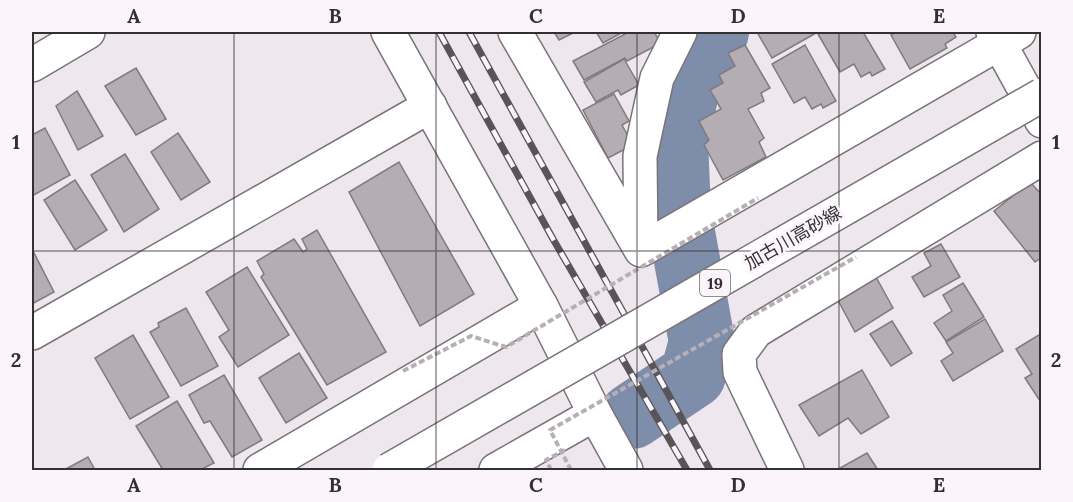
<svg xmlns="http://www.w3.org/2000/svg" width="1073" height="502" font-family="Lora,'Noto Sans JP',serif">
<style>
.lines{fill:none;stroke-linecap:round;stroke-linejoin:round}
.river{stroke:#7d8daa;stroke-width:66}
.building{fill:#b4adb3;stroke:#807a7f;stroke-width:1.5}
.street-casing{stroke:#797378;stroke-width:36}
.secondary-casing{stroke:#797378;stroke-width:36}
.street{stroke:#fff;stroke-width:33}
.secondary{stroke:#fff;stroke-width:33}
.rail-casing{stroke:#585457;stroke-width:7}
.rail{stroke:#fbf4fa;stroke-width:4.5;stroke-dasharray:14;stroke-linecap:butt}
.primary-bridge-casing{stroke:#797378;stroke-width:36;stroke-linecap:butt}
.path-bridge{stroke:#b6b0b5;stroke-width:4;stroke-dasharray:6 3;stroke-linecap:butt}
.primary-bridge{stroke:#fff;stroke-width:33}
.grid{fill:none;stroke:#333032;stroke-width:1.5;stroke-opacity:0.55}
.labels{text-anchor:middle;stroke-width:6;stroke-linejoin:round;paint-order:stroke}
.shield{fill:#fbf4fa;stroke:#6f6b6e;stroke-width:1.5}
.shield-label{font-size:16px;font-weight:bold;fill:#333032}
.street-label{font-size:18px;fill:#333032;stroke:#fbf4fa}
.neatline{fill:none;stroke:#333032;stroke-width:2}
.grid-label{font-size:20px;text-anchor:middle;font-weight:bold;fill:#333032}
</style>
<rect width="100%" height="100%" fill="#eee7ed"/>
<g class="lines">
<!-- river -->
<path class="river" d="M632 416 693 375 702 342 678 211 675 141 688 84 716 32"/>
</g>
<!-- building -->
<g class="building">
<path d="M554 32H575L559 40Z"/>
<path d="M596 32H623L603 43Z"/>
<path d="M629 32H654L661 43 627 61 625 58 584 80 573 61Z"/>
<path d="M757 32H815L816 33 772 58Z"/>
<path d="M823 32H863L885 69 872 76 870 72 861 77 854 64 840 72 818 34Z"/>
<path d="M896 32H953L956 37 945 44 947 48 910 69 891 35Z"/>
<path d="M745 45 770 88 761 93 764 101 748 109 764 138 759 142 766 157 723 180 704 145 709 140 699 121 721 109 710 90 723 83 719 75 735 66 728 53Z"/>
<path d="M805 45 836 101 823 108 821 104 812 109 805 97 794 103 772 64Z"/>
<path d="M624 59 639 85 621 95 618 90 596 102 584 82Z"/>
<path d="M136 68 166 119 136 135 105 86Z"/>
<path d="M77 91 103 136 78 150 56 106Z"/>
<path d="M614 94 629 121 622 125 633 145 608 158 583 110Z"/>
<path d="M45 128 70 175 32 196V135Z"/>
<path d="M178 133 210 182 181 200 151 152Z"/>
<path d="M125 154 159 209 124 232 91 175Z"/>
<path d="M399 162 474 294 420 326 349 192Z"/>
<path d="M75 180 107 230 75 250 44 200Z"/>
<path d="M1030 182 1042 195V257L1035 262 994 211Z"/>
<path d="M317 230 386 352 327 385 261 277 264 274 257 261 294 239 303 252 307 249 302 239Z"/>
<path d="M941 244 960 277 924 297 912 277 931 266 924 253Z"/>
<path d="M32 249 54 292 32 304Z"/>
<path d="M247 267 289 335 238 367 219 337 229 330 206 292Z"/>
<path d="M871 268 893 308 855 332 833 291Z"/>
<path d="M963 283 984 317 946 341 934 323 952 311 943 295Z"/>
<path d="M186 308 218 366 181 386 150 332 159 327 158 323Z"/>
<path d="M985 319 1003 351 953 381 941 361 953 353 946 342Z"/>
<path d="M892 321 912 353 891 366 870 334Z"/>
<path d="M1042 333V404L1025 378 1032 374 1016 349Z"/>
<path d="M133 335 169 397 130 419 95 358Z"/>
<path d="M299 353 327 398 286 423 259 378Z"/>
<path d="M862 370 889 417 861 434 848 418 819 436 799 405Z"/>
<path d="M224 375 262 440 232 457 210 421 204 423 189 395Z"/>
<path d="M177 401 214 463 200 470H163L136 426Z"/>
<path d="M867 453 878 470H841L840 468Z"/>
<path d="M88 457 95 470H64Z"/>
</g>
<g class="lines">
<!-- street casing -->
<g class="street-casing">
<g id="street">
<path d="M515 32 641 250 1019 32"/>
<path d="M32 65 88 32"/>
<path d="M641 247 640 156 657 78 680 32"/>
<path d="M32 333 430 106"/>
<path d="M260 470 541 306"/>
<path d="M496 470 595 414"/>
<path d="M787 470 740 372 739 354 756 331 1042 158"/>
</g>
</g>
<!-- secondary casing -->
<g class="secondary-casing">
<g id="secondary">
<path d="M388 32 541 306 595 414 626 470"/>
<path d="M993 32 1042 121"/>
</g>
</g>
<!-- street -->
<use href="#street" class="street"/>
<!-- secondary -->
<use href="#secondary" class="secondary"/>
<!-- rail casing -->
<g class="rail-casing">
<g id="rail">
<path d="M439 32 553 239 687 470"/>
<path d="M469 32 710 470"/>
</g>
</g>
<!-- rail -->
<use href="#rail" class="rail"/>
<!-- primary-bridge casing -->
<g class="primary-bridge-casing">
<path id="primary-bridge" d="M389 470 1042 95"/>
</g>
<!-- path-bridge -->
<g class="path-bridge">
<path d="M403 371 471 336 506 347 758 198"/>
<path d="M551 470 546 460 565 450"/>
<path d="M571 470 550 430 856 257"/>
</g>
<!-- primary-bridge -->
<use href="#primary-bridge" class="primary-bridge"/>
</g>
<!-- grid -->
<path class="grid" d="M234 32V470M436 32V470M637 32V470M839 32V470M32 251H1042"/>
<g class="labels">
<!-- shield labels -->
<rect class="shield" x="700" y="270" width="30" height="26" rx="4.5"/>
<g class="shield-label">
<text x="715" y="289">19</text>
</g>
<!-- street labels -->
<g class="street-label">
<text transform="translate(793 238) rotate(-30)" y="6">加古川高砂線</text>
</g>
</g>
<!-- border -->
<rect width="1073" height="502" fill="none" stroke="#fbf4fa" stroke-width="66"/>
<rect x="33" y="33" width="1007" height="436" class="neatline"/>
<g class="grid-label">
<text x="134" y="23">A</text>
<text x="335" y="23">B</text>
<text x="536" y="23">C</text>
<text x="738" y="23">D</text>
<text x="939" y="23">E</text>
<text x="16" y="149">1</text>
<text x="1056" y="149">1</text>
<text x="16" y="367">2</text>
<text x="1056" y="367">2</text>
<text x="134" y="492">A</text>
<text x="335" y="492">B</text>
<text x="536" y="492">C</text>
<text x="738" y="492">D</text>
<text x="939" y="492">E</text>
</g>
</svg>
